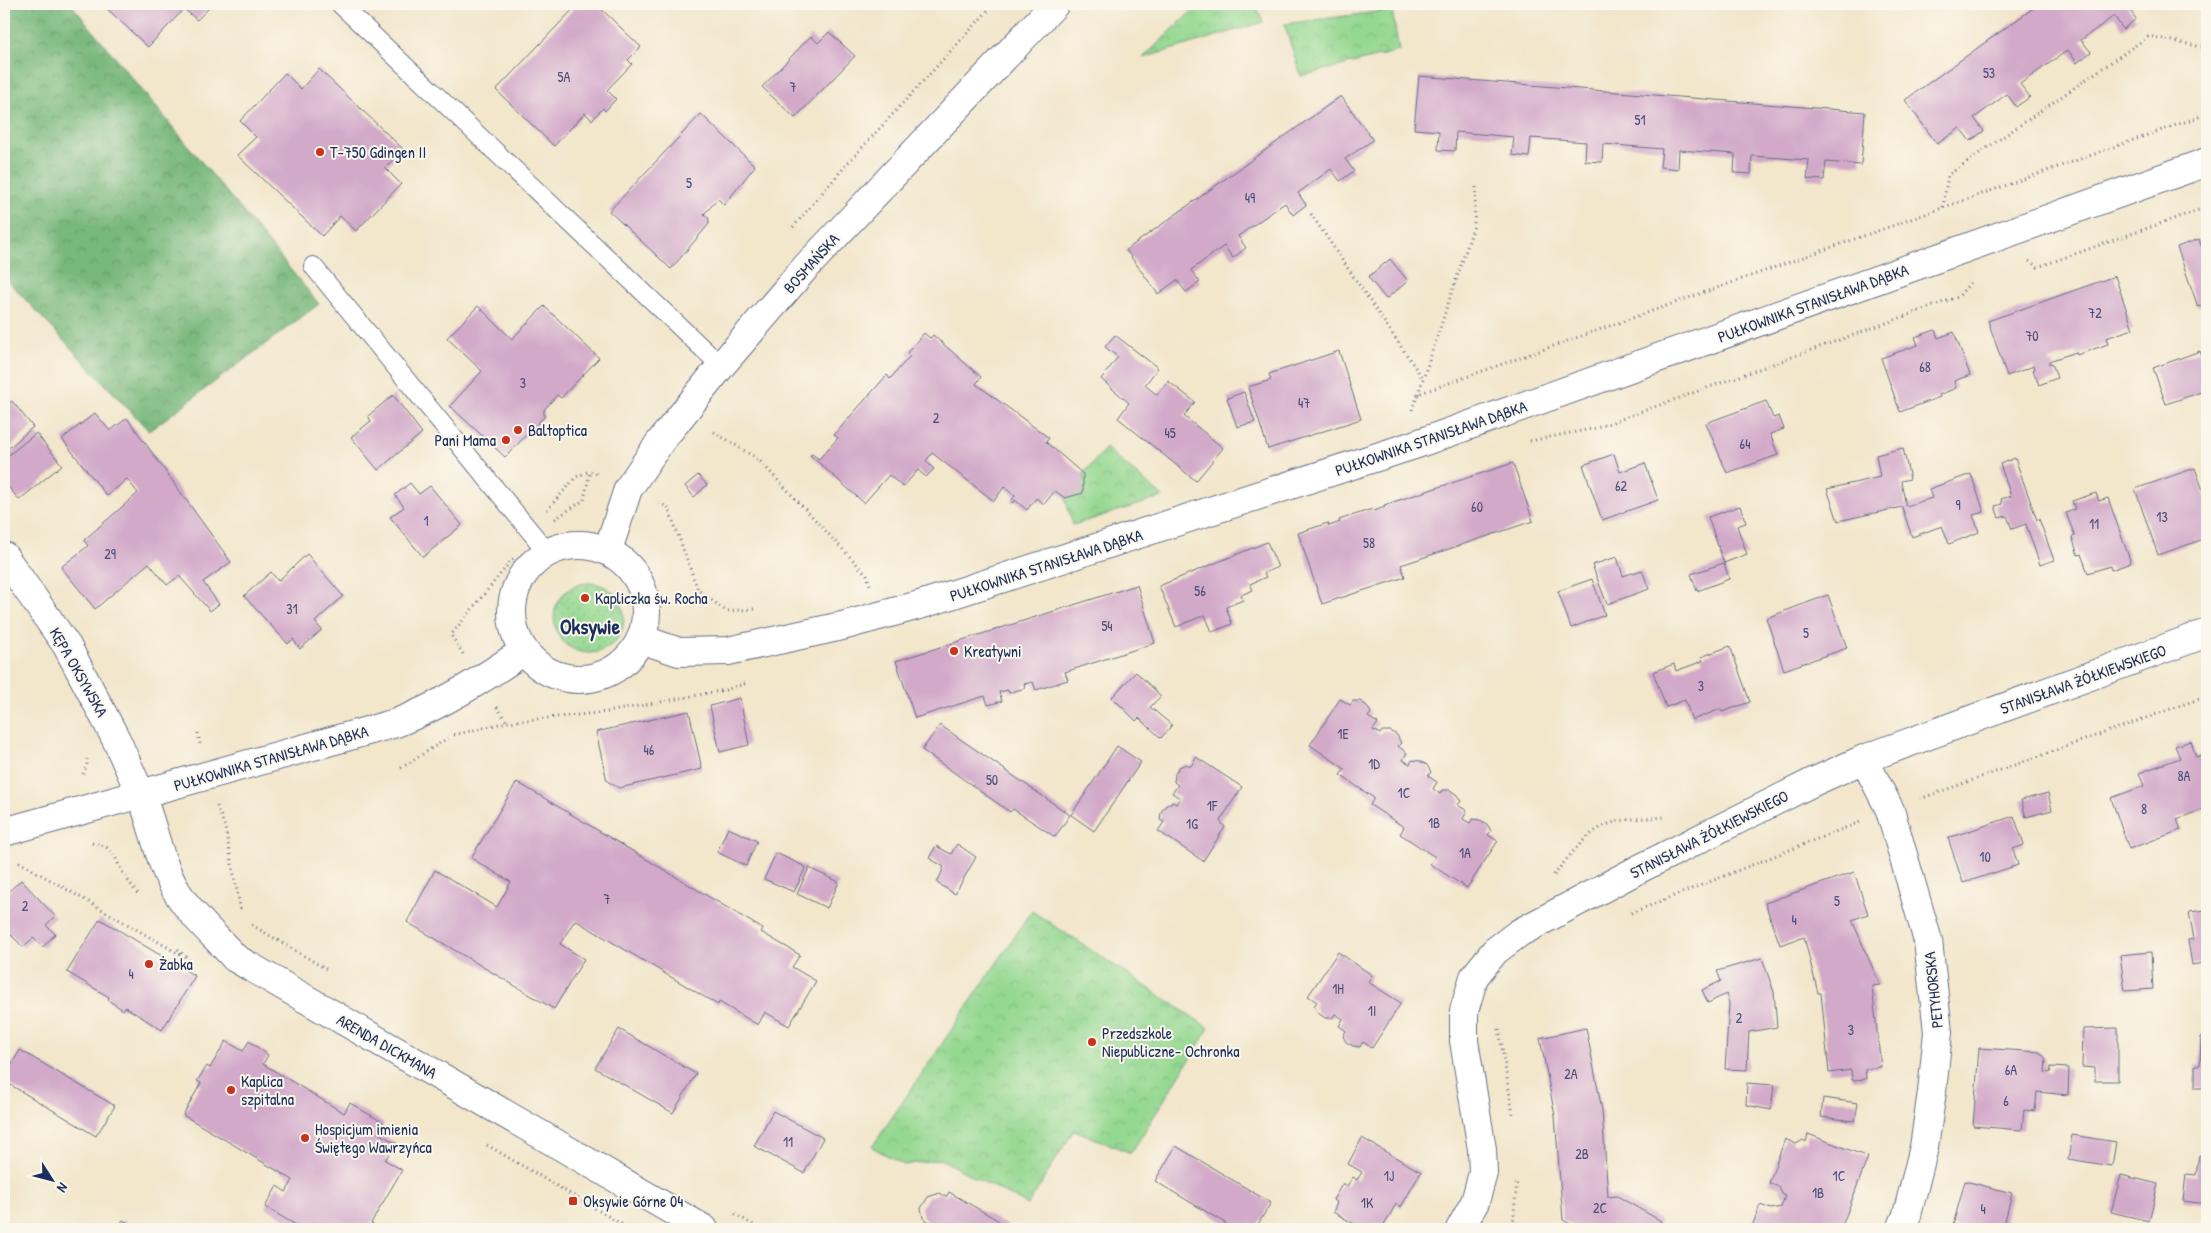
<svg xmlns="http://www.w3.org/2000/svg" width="2211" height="1233" font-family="'Patrick Hand',sans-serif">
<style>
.grass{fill:url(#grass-dots);stroke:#588478}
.forest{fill:url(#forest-crowns);stroke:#4a746c}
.park{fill:url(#park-crowns);stroke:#588478}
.building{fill:#d2a9c9}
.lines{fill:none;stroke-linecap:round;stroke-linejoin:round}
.service-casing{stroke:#666f84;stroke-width:20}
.minor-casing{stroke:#666f84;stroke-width:30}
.tertiary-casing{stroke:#666f84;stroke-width:30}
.path{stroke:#666f84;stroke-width:3;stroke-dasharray:1 4;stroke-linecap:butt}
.service{stroke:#fff;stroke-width:18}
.minor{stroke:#fff;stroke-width:28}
.tertiary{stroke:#fff;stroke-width:28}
.poi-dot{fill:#c8321e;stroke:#fbf7ec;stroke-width:2}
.labels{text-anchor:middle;stroke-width:4;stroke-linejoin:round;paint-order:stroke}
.number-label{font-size:14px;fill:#494e79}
.poi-label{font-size:16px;fill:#1b2f5e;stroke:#fbf7ec;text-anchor:start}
.street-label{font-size:16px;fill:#1b2f5e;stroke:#fbf7ec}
.district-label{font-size:21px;font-weight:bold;fill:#1b2f5e;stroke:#fbf7ec}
</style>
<defs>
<pattern id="grass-dots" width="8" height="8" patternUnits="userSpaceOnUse" patternTransform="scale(1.25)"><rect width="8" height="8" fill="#95d891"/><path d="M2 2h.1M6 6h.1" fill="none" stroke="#80ba7f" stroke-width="1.8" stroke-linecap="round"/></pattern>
<pattern id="forest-crowns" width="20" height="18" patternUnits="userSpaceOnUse" patternTransform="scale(1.25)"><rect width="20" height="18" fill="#78b87b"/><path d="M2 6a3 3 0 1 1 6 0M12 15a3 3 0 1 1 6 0" fill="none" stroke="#629668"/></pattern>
<pattern id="park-crowns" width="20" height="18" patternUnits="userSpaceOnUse" patternTransform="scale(1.25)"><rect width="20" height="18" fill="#95d891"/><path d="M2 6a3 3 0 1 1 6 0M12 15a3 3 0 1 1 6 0" fill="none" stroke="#80ba7f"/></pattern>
</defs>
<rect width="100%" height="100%" fill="#fbf7ec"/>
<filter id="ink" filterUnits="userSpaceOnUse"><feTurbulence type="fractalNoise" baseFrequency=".02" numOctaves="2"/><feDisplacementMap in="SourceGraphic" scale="10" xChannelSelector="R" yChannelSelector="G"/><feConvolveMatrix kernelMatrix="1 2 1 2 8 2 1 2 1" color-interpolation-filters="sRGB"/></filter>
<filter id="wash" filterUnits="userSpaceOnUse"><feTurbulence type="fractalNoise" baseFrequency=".0096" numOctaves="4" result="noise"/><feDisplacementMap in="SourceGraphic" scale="20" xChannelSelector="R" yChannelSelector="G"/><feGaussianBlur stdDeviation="1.12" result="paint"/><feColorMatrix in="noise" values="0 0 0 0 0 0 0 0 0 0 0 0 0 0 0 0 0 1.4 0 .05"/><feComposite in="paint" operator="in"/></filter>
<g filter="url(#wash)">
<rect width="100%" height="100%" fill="#f2e6cb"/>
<!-- grass -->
<circle class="grass" cx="589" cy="618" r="35"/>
<!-- forest -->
<path class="forest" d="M4 4H71L319 304 149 431 4 277Z"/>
<!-- park -->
<g class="park">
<path d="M1199 4H1255L1263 22 1143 58Z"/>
<path d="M1392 10 1399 51 1301 76 1284 24Z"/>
<path d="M1106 448 1163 497 1073 525 1065 498 1082 492 1083 474Z"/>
<path d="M1032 911 1209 1028 1131 1153 1074 1130 1028 1205 940 1159 904 1165 872 1147Z"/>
</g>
<g id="blocks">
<!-- building -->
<g class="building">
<path d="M102 4H208L206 6 208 9 197 20 184 9 148 47Z"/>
<path d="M578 4H596L641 47 628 60 632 64 607 90 616 99 605 111 603 108 592 120 585 113 554 146 496 90Z"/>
<path d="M2039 4H2131L2127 6 2136 19 2123 29 2114 16 2081 40 2091 52 2077 63 2068 50 2020 84 2030 97 2016 107 2007 94 1974 118 1984 131 1970 141 1960 128 1937 144 1905 100Z"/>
<path d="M829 32 855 56 795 118 762 87 811 36 818 43Z"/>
<path d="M319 69 403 149 385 168 401 184 356 231 340 216 322 236 237 155 256 137 240 121 285 73 301 89Z"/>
<path d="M1419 76 1865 112 1861 165 1826 162 1824 180 1807 179 1809 160 1752 156 1751 174 1734 173 1735 154 1679 150 1678 169 1660 167 1662 149 1603 144 1602 162 1585 161 1586 142 1531 138 1529 157 1512 155 1514 137 1456 132 1455 151 1438 150 1439 131 1414 129Z"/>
<path d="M1341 96 1373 140 1345 159 1354 171 1340 181 1331 169 1298 193 1306 205 1293 215 1285 203 1238 236 1246 248 1233 258 1224 246 1191 270 1200 282 1186 292 1177 280 1158 294 1126 250Z"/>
<path d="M701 114 755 166 724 205 718 199 704 214 709 219V224L671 269 609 211Z"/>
<path d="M2199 239 2201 246 2207 244V304L2198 307 2177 247Z"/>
<path d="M1390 259 1408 281 1386 299 1368 277Z"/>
<path d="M2115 276 2133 329 2106 338 2108 344 2077 355 2076 352 2049 361V364L2052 363 2057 378 2039 385 2033 370 2035 369 2034 366 2007 376 1988 321Z"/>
<path d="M478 306 512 339 544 306 599 358 561 398 557 395 544 410V417L505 457 450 406 482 371 447 338Z"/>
<path d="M1935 330 1938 338 1954 332 1970 375 1954 381 1956 388 1939 395 1940 397 1900 412 1881 358 1918 345 1915 337Z"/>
<path d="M924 333 930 338 933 335 981 377 976 384 1049 438 1046 442 1083 474V493L1065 498 1055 491 1044 504 1036 498 1027 510 1015 500 1013 503 1011 501 1015 496 1004 487 994 501 932 453 926 461 934 469 926 477 918 470 903 487 889 475 864 503 810 455 812 454 819 459 838 438 834 435 887 375 890 379 910 356 907 353Z"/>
<path d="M1115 335 1158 368 1145 385 1157 395 1168 381 1195 402 1184 416 1223 448 1196 481 1118 418 1129 403 1101 379 1118 357 1105 347Z"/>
<path d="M1339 351 1361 419 1268 449 1248 387 1271 380 1269 374Z"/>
<path d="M2200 351 2207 371V390L2166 404 2153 368Z"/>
<path d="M1244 392 1255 422 1237 427 1227 398Z"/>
<path d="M393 395 422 433 378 470 351 437 371 421 368 416Z"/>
<path d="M12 401 33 427 4 452V408Z"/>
<path d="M1766 401 1773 418 1779 416 1784 429 1770 434 1778 455 1727 473 1706 423Z"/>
<path d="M95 413 110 431 127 418 231 562 203 582 219 604 210 611 179 576 167 585 149 563 95 609 61 567 88 546 84 540 138 493 127 479 107 496 62 439Z"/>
<path d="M36 433 62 465 19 500 4 481V459Z"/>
<path d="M1903 448 1910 479 1901 481 1906 506 1932 498 1929 489 1971 474 1984 512 1973 515 1979 532 1949 544 1942 526 1912 537 1902 507 1838 521 1827 489 1880 477 1876 455Z"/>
<path d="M1614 454 1620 472 1645 463 1658 500 1602 520 1583 465Z"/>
<path d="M2015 458 2037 520 2039 519 2054 560 2040 565 2026 524 2012 529 2007 516 1999 518 1995 506 2002 504 2001 499 2011 496 2000 464Z"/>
<path d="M1513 463 1533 521 1401 565 1405 577 1322 604 1298 533 1328 523 1329 526 1340 522 1339 520 1372 509 1374 511 1385 507 1384 505Z"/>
<path d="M2195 468 2207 502V538L2158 555 2135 489Z"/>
<path d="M698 475 707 485 694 497 685 486Z"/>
<path d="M410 483 419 494 430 486 462 525 423 557 390 517 404 507 395 495Z"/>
<path d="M2096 493 2099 501 2108 498 2131 563 2111 570 2110 566 2088 573 2081 554 2078 555 2072 537 2075 536 2066 513 2075 509 2072 501Z"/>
<path d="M1740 506 1746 523 1737 526 1747 554 1724 563 1708 517Z"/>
<path d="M1267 542 1278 567 1264 573 1266 577 1250 584 1253 590 1241 595 1243 600 1226 607 1232 624 1212 632 1205 615 1176 627 1159 586Z"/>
<path d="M307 554 343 596 315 622 322 630 300 649 293 639 288 644 244 596 271 572 278 581Z"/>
<path d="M1617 557 1623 576 1642 570 1649 589 1607 604 1592 565Z"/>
<path d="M1724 563 1729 579 1697 591 1691 574Z"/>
<path d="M1592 579 1605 615 1571 628 1558 591Z"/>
<path d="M1137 585 1155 643 1065 672 1068 680 1036 690 1033 682 1024 684 1025 688 1009 693 1008 690 999 692 1002 701 988 705 985 696 915 718 896 661Z"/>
<path d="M1828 595 1847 648 1784 670 1766 618Z"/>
<path d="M1730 646 1750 702 1722 712 1721 709 1692 720 1685 700 1666 707 1653 672 1674 664 1676 671 1703 661 1701 657Z"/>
<path d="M1136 672 1161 696 1150 707 1172 725 1161 738 1139 718 1136 721 1112 697Z"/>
<path d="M740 698 749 745 720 752 710 706Z"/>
<path d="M1340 699 1350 705 1353 701H1360L1367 706 1371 713 1368 717 1378 723 1373 730 1380 734 1382 731H1390L1397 735 1401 743 1398 746 1407 753 1403 760 1410 764 1412 760 1420 761 1427 765 1431 772 1428 776 1437 782 1433 789 1440 794 1442 790H1450L1457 795 1461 801 1458 805 1467 811 1463 819 1470 823 1473 819 1480 820 1487 824 1491 831 1488 835 1498 841 1467 888 1430 864 1435 857 1400 834 1404 827 1370 805 1374 798 1340 775 1345 769 1310 745Z"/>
<path d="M689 711 702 769 619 788 607 781 596 732Z"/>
<path d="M940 725 1070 815 1055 837 1013 809 1010 812 922 750Z"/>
<path d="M2191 741 2196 757 2207 753V808L2177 819 2181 830 2129 849 2111 798 2144 786 2139 773 2180 758 2175 746Z"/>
<path d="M1117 746 1141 762 1094 831 1071 815Z"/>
<path d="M1196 757 1242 787 1220 821 1225 827 1203 861 1158 831 1164 822 1160 820 1161 812 1165 806 1172 802 1176 804 1180 798 1172 793 1178 785 1174 782 1175 774 1179 767 1186 764 1191 766Z"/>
<path d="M517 782 763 929 761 932 800 955 792 967 816 981 789 1026 765 1012 758 1025 719 1002 718 1005 575 920 560 944 584 959 554 1009 407 922 435 870 497 907 511 882 471 858Z"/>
<path d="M2048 793 2052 810 2026 817 2021 800Z"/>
<path d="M2014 816 2024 845 2013 849 2018 865 1963 883 1948 838Z"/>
<path d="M728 828 757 841 746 866 717 852Z"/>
<path d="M957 844 976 857 955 894 937 883 944 867 929 858 936 846 951 854Z"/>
<path d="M776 853 806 867 794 892 764 879Z"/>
<path d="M809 868 839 882 827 908 797 894Z"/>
<path d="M1854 872 1868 914 1852 920 1880 985 1872 986 1881 1067 1865 1069 1866 1079 1852 1080 1851 1070 1829 1073 1821 993H1818L1804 937 1780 945 1765 903Z"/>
<path d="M21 880 55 916 46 925 55 934 43 947 33 938 23 947 10 934 4 940V896Z"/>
<path d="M2207 910V962L2192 965 2188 940 2194 939 2189 912Z"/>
<path d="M100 919 195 976 162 1030 125 1007 123 1010 108 1000 109 997 67 972Z"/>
<path d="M1338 952 1372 975 1368 982 1401 1003 1372 1048 1363 1042 1360 1047 1353 1046 1346 1042 1343 1036 1346 1031 1339 1026 1343 1019 1335 1014 1332 1018H1325L1318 1013 1314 1006 1317 1002 1308 996Z"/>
<path d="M2151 952 2153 989 2125 991 2120 955Z"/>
<path d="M1762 958 1774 992 1777 1027 1749 1032 1747 1070 1725 1069 1729 1003 1726 994 1708 1003 1702 990 1721 981 1717 971Z"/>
<path d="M1586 1028 1602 1110 1608 1197 1617 1196 1661 1221 1656 1229H1579L1563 1220 1555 1116 1540 1038Z"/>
<path d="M2118 1028V1081H2095V1068L2082 1067 2083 1029Z"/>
<path d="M619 1029 696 1074 673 1113 595 1068Z"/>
<path d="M2201 1037H2207V1088H2195V1065H2200Z"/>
<path d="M226 1041 243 1051 249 1041 268 1055 263 1064 344 1113 350 1103 384 1123 378 1133 396 1143 385 1160 402 1170 371 1223 381 1229H303L265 1207 277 1186 286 1192 293 1180 183 1115 201 1083 197 1081 207 1066 210 1068Z"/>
<path d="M1979 1048 2040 1052 2046 1059 2045 1072 2050 1073 2051 1067 2069 1068 2068 1095 2037 1092 2035 1111 2024 1110 2022 1130 1973 1126Z"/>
<path d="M20 1050 115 1106 96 1136 4 1081V1077Z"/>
<path d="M1747 1083 1774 1085 1771 1110 1746 1105Z"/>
<path d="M1823 1098 1858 1103 1855 1121 1821 1117Z"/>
<path d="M773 1111 823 1138 804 1173 754 1146Z"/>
<path d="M1808 1134 1868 1157 1841 1229H1751L1760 1205 1771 1209 1781 1207 1785 1196 1782 1194 1779 1187 1769 1183 1785 1139 1796 1144 1803 1140 1806 1142Z"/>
<path d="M2072 1135 2116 1142 2112 1166 2068 1159Z"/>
<path d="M1362 1138 1421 1172 1401 1207 1396 1204 1382 1229H1363L1333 1212 1337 1203 1333 1200 1343 1183 1347 1186 1353 1177 1357 1180 1362 1172 1348 1164Z"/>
<path d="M1176 1146 1271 1203 1255 1229H1235L1155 1181Z"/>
<path d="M2199 1155 2207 1156V1204L2183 1201 2186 1174 2196 1175Z"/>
<path d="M2121 1175 2158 1184 2149 1221 2111 1212Z"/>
<path d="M1965 1181 2012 1193 2003 1229H1971L1953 1225Z"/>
<path d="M949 1192 1013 1229H927L931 1223 923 1218 921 1208 928 1197 940 1193 946 1197Z"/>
<path d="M123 1220 138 1229H117Z"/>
</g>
</g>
</g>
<g filter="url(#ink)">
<use href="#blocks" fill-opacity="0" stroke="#666f84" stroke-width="1"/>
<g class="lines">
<!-- service casing -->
<g class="service-casing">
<g id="service">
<path d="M340 4 721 366"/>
<path d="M313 266 548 553"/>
</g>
</g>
<!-- minor casing -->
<g class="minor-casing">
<g id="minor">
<path d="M4 556 67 646 116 739 141 795"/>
<path d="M1864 759 1890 810 1928 941 1938 1032 1932 1092 1924 1147 1907 1215 1901 1229"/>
<path d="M1460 1229 1475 1202 1483 1173 1482 1149 1464 1041V1011L1474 977 1495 951 1519 933 1639 869 1813 782 1864 759 2207 633"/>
</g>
</g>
<!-- tertiary casing -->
<g class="tertiary-casing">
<g id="tertiary">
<circle cx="579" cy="612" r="67"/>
<path d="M608 550 628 489 660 442 721 366 805 268 1055 4"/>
<path d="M641 639 679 652 728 651 842 626 923 604 1411 446 2207 162"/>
<path d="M141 795C154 827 159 863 177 892 192 916 216 937 235 958L704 1229"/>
<path d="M4 832 396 723C442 705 483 679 524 651"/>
</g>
</g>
<!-- path -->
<g class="path">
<path d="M1943 207 1948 175 2149 36 2207 48"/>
<path d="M1311 214 1423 379"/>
<path d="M793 227 847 164 994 4"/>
<path d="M2029 261 2038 267 2207 207"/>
<path d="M1418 394 1474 226 1476 187"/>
<path d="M1412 410 1418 394 2207 114"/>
<path d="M714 432 758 459 867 575 870 585"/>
<path d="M1530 441 1596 428 1958 297 1970 283"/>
<path d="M659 503 668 507 698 590 726 611 754 609"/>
<path d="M547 510 576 477 590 471 599 475"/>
<path d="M555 519 584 500 590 472"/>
<path d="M463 654 451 635 515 556"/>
<path d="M497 707 507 722"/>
<path d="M198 733 200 744"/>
<path d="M454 735 507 722 607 712 725 690 747 683"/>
<path d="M401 768 448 738"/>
<path d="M83 774 87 765V759"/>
<path d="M1920 799 2207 696"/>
<path d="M217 806 225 827 241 912"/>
<path d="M92 843C116 846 114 859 124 875 129 882 134 889 139 895"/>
<path d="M19 862 181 955"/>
<path d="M1554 875C1571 854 1590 826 1619 821 1634 818 1651 818 1666 817"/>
<path d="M1631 913 1860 822"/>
<path d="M252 925 326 969"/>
<path d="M178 949 189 960"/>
<path d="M1499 1029 1513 1115"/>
<path d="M487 1145 630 1229"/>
<path d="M735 1214 760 1229"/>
<path d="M1511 1229 1513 1225 1517 1181"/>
</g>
<!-- service -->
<use href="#service" class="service"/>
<!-- minor -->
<use href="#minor" class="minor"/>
<!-- tertiary -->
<use href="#tertiary" class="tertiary"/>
</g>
</g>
<!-- markers -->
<g class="poi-dot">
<circle cx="320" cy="152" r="5"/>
<circle cx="518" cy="430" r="5"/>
<circle cx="506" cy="440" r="5"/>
<circle cx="585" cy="598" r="5"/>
<circle cx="954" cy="651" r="5"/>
<circle cx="149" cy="964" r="5"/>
<circle cx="1092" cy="1042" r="5"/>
<circle cx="231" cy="1090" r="5"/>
<circle cx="305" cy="1138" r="5"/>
<rect x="568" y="1196" width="10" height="10" rx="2.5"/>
</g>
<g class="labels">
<!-- number labels -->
<g class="number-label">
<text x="1989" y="78">53</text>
<text x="564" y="82">5A</text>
<text x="793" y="92">7</text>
<text x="1640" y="125">51</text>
<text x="689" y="188">5</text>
<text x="1250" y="203">49</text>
<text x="2095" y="318">72</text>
<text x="2032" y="341">70</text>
<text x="1925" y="372">68</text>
<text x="523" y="388">3</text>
<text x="1304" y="408">47</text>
<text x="936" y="423">2</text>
<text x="1170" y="438">45</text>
<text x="1745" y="449">64</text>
<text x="1621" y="491">62</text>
<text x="1958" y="510">9</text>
<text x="1477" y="512">60</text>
<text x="2162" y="522">13</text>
<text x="426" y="526">1</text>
<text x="2094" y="529">11</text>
<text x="1369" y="548">58</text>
<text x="110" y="559">29</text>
<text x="1200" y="596">56</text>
<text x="292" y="614">31</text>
<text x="1107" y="631">54</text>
<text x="1806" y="638">5</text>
<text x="1701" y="691">3</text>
<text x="1343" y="739">1E</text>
<text x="649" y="755">46</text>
<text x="1374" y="769">1D</text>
<text x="2184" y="781">8A</text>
<text x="992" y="785">50</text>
<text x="1404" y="798">1C</text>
<text x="1212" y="811">1F</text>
<text x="2144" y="814">8</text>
<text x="1434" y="828">1B</text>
<text x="1192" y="829">1G</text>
<text x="1465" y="858">1A</text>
<text x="1985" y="862">10</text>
<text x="607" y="904">7</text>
<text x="1837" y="906">5</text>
<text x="25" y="911">2</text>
<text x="1794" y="925">4</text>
<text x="131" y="979">4</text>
<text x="1338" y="994">1H</text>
<text x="1372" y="1016">1I</text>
<text x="1739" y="1023">2</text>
<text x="1851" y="1035">3</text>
<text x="2011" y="1075">6A</text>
<text x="1571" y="1079">2A</text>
<text x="2006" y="1106">6</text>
<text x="788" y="1147">11</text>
<text x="1582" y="1159">2B</text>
<text x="1389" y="1181">1J</text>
<text x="1839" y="1181">1C</text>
<text x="1818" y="1198">1B</text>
<text x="1367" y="1208">1K</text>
<text x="1600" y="1213">2C</text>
<text x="1983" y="1214">4</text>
</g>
<!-- poi labels -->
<g class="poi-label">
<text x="330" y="158">T-750 Gdingen II</text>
<text x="528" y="436">Baltoptica</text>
<text x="496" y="446" text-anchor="end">Pani Mama</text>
<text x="595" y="604">Kapliczka św. Rocha</text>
<text x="964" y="657">Kreatywni</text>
<text x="159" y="970">Żabka</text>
<text x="1102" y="1039">Przedszkole<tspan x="1102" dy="18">Niepubliczne- Ochronka</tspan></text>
<text x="241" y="1087">Kaplica<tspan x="241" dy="18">szpitalna</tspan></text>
<text x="315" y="1135">Hospicjum imienia<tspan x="315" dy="18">Świętego Wawrzyńca</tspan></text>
<text x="583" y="1207">Oksywie Górne 04</text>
</g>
<!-- street labels -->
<g class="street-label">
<text transform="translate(811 263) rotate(-48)" y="6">BOSMAŃSKA</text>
<text transform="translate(1813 303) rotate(-20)" y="6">PUŁKOWNIKA STANISŁAWA DĄBKA</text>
<text transform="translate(1431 438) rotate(-19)" y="6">PUŁKOWNIKA STANISŁAWA DĄBKA</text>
<text transform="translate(1046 565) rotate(-18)" y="6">PUŁKOWNIKA STANISŁAWA DĄBKA</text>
<text transform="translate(79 672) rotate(60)" y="6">KĘPA OKSYWSKA</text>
<text transform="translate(2083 679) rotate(-20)" y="6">STANISŁAWA ŻÓŁKIEWSKIEGO</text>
<text transform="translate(271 758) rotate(-16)" y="6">PUŁKOWNIKA STANISŁAWA DĄBKA</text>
<text transform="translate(1709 834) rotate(-27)" y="6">STANISŁAWA ŻÓŁKIEWSKIEGO</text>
<text transform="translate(1933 990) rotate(-96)" y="6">PETYHORSKA</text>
<text transform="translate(387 1046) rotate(30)" y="6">ARENDA DICKMANA</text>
</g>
<!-- district labels -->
<g class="district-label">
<text x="590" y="634">Oksywie</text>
</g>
</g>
<!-- margin -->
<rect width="2211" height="1233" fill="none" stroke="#fbf7ec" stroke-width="20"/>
<!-- north arrow -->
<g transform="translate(52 1180) rotate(126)" stroke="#fbf7ec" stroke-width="4" paint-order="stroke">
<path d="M0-4L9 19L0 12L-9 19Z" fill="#1b2f5e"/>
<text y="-8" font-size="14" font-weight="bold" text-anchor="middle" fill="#1b2f5e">N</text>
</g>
</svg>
